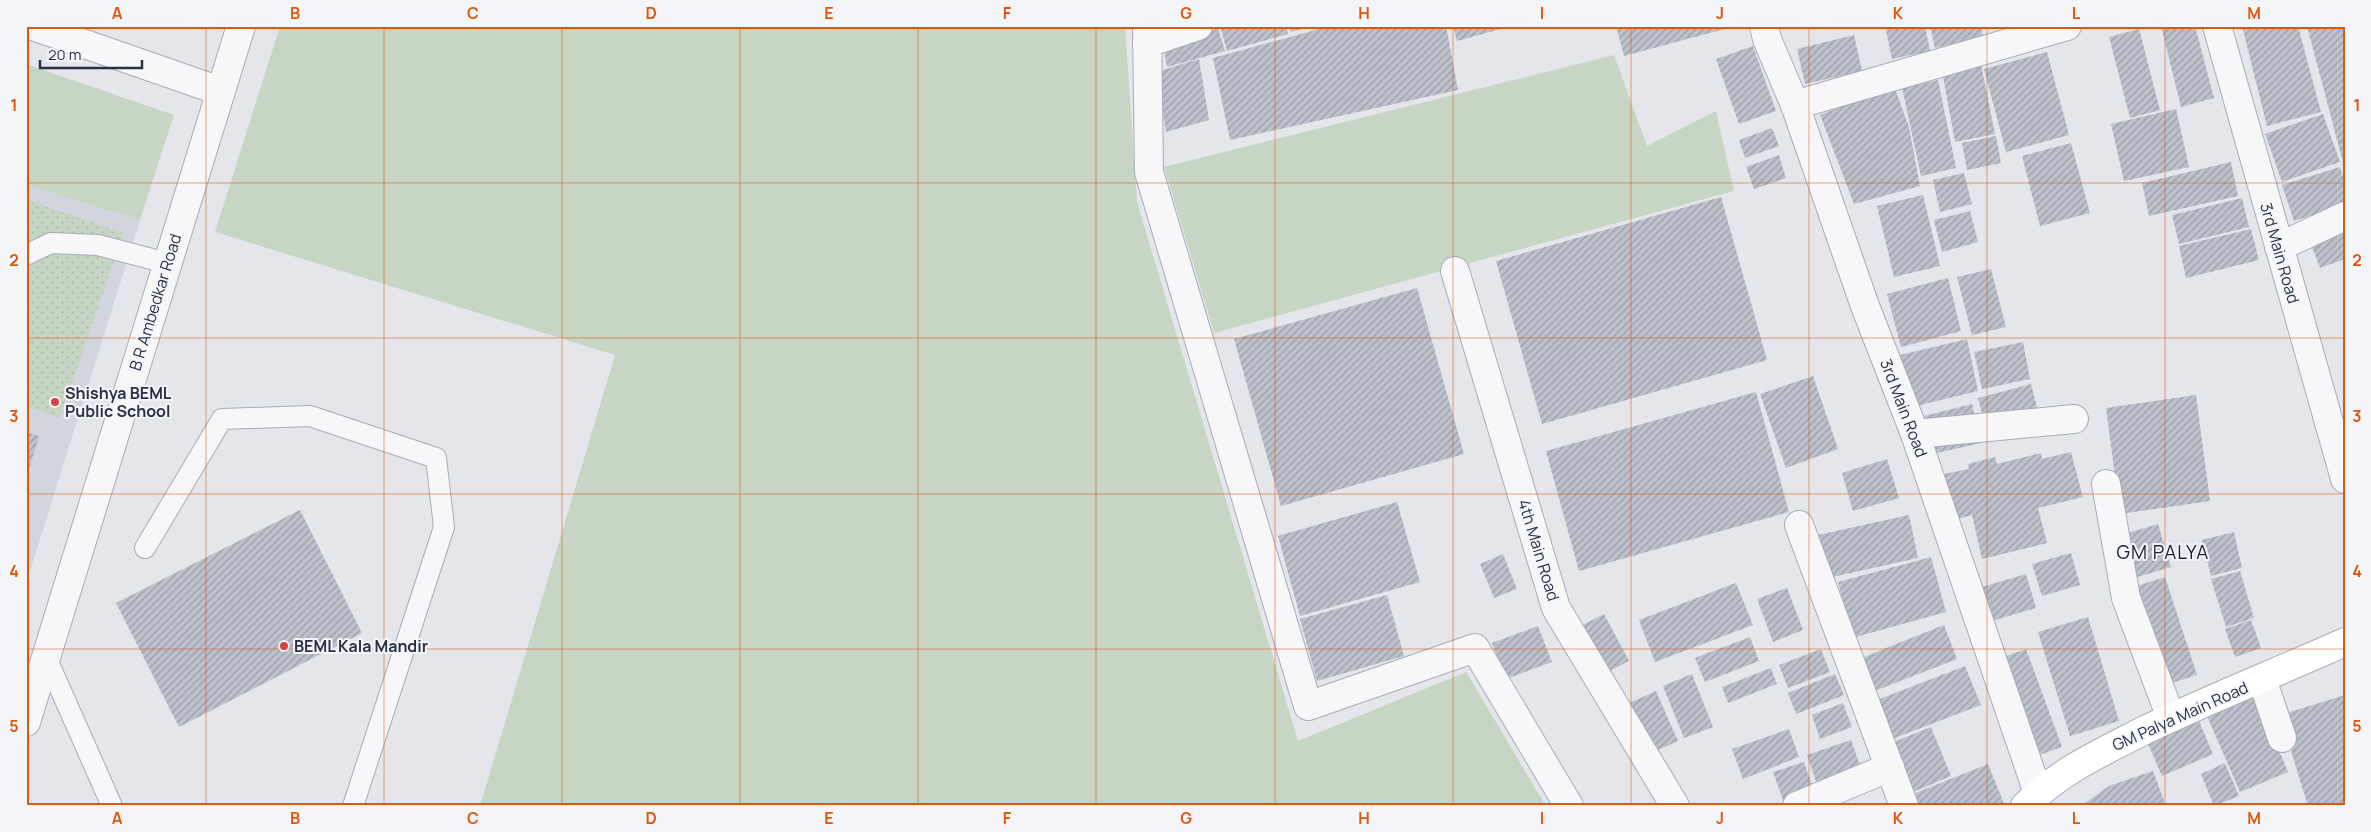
<svg xmlns="http://www.w3.org/2000/svg" width="2371" height="832" font-family="Manrope,sans-serif">
<style>
.built{fill:#d1d5de}
.grass{fill:#c7d6c4}
.park{fill:url(#park-dots)}
.building{fill:url(#building-hatch)}
.lines{fill:none;stroke-linecap:round;stroke-linejoin:round}
.service-casing{stroke:#a8acb7;stroke-width:22}
.minor-casing{stroke:#a8acb7;stroke-width:30}
.secondary-casing{stroke:#a8acb7;stroke-width:30}
.service{stroke:#f7f7fa;stroke-width:20}
.minor{stroke:#f7f7fa;stroke-width:28}
.secondary{stroke:#fff;stroke-width:28}
.grid{fill:none;stroke:#de570f;stroke-width:1;stroke-opacity:0.55}
.poi-dot{fill:#d5444a;stroke:#f4f5f9;stroke-width:2}
.labels{text-anchor:middle;stroke-width:4;stroke-linejoin:round;paint-order:stroke}
.street-label{font-size:16px;fill:#2a3146;stroke:#f4f5f9}
.poi-label{font-size:16px;font-weight:bold;fill:#2a3146;stroke:#f4f5f9;text-anchor:start}
.quarter-label{font-size:19px;letter-spacing:1px;fill:#1c2237;stroke:#f4f5f9}
.neatline{fill:none;stroke:#de570f;stroke-width:2}
.grid-label{font-size:16px;text-anchor:middle;font-weight:bold;fill:#de570f}
</style>
<defs>
<pattern id="park-dots" width="8" height="8" patternUnits="userSpaceOnUse" patternTransform="scale(1.25)"><rect width="8" height="8" fill="#c7d6c4"/><path d="M2 2h.1M6 6h.1" fill="none" stroke="#abb8aa" stroke-width="1.8" stroke-linecap="round"/></pattern>
<pattern id="building-hatch" width="6" height="6" patternUnits="userSpaceOnUse" patternTransform="scale(1.25)"><rect width="6" height="6" fill="#bdc1cc"/><path d="M-1 1l2-2M0 6l6-6M5 7l2-2" fill="none" stroke="#9a9da7"/></pattern>
</defs>
<rect width="100%" height="100%" fill="#e4e6ec"/>
<!-- built -->
<path class="built" d="M26 185 140 220 26 584Z"/>
<!-- grass -->
<g class="grass">
<path d="M280 26H1125L1137 202 1298 741 1466 672 1546 806H480L615 355 215 232Z"/>
<path d="M1614 55 1647 146 1716 111 1734 191 1214 333 1164 167Z"/>
<path d="M26 64 174 115 140 220 26 185Z"/>
</g>
<!-- park -->
<path class="park" d="M26 200 123 233 60 418 26 406Z"/>
<!-- building -->
<g class="building">
<path d="M1232 26H1286L1288 34 1227 51 1221 29Z"/>
<path d="M1289 26H1310V27L1291 32Z"/>
<path d="M1330 26H1446L1458 90 1230 140 1213 58Z"/>
<path d="M1453 26H1508V27L1457 41Z"/>
<path d="M1616 26H1732V27L1624 56Z"/>
<path d="M1885 26H1925L1930 51 1892 59Z"/>
<path d="M1930 26H1981L1983 37 1935 48Z"/>
<path d="M2161 26H2195L2214 98 2181 107Z"/>
<path d="M2242 26H2298L2321 112 2267 126Z"/>
<path d="M2307 26H2343L2345 33V170Z"/>
<path d="M1218 28 1225 51 1167 67 1164 50Z"/>
<path d="M2139 29 2160 110 2130 118 2109 37Z"/>
<path d="M1854 35 1862 71 1805 84 1797 49Z"/>
<path d="M1753 46 1776 111 1739 124 1716 59Z"/>
<path d="M2047 52 2069 135 2006 152 1984 69Z"/>
<path d="M1199 59 1209 120 1166 132 1156 72Z"/>
<path d="M1981 64 1995 134 1955 142 1942 71Z"/>
<path d="M1938 80 1956 168 1921 176 1902 88Z"/>
<path d="M1894 86 1909 127 1920 186 1854 204 1820 115Z"/>
<path d="M2176 109 2189 167 2124 181 2111 124Z"/>
<path d="M2323 114 2340 162 2282 182 2265 134Z"/>
<path d="M1772 128 1779 146 1745 158 1739 140Z"/>
<path d="M1996 136 2001 163 1967 170 1962 143Z"/>
<path d="M2071 143 2090 213 2040 226 2022 156Z"/>
<path d="M1779 155 1786 178 1754 189 1746 167Z"/>
<path d="M2231 162 2238 196 2149 216 2142 183Z"/>
<path d="M2340 167 2345 183V205L2294 221 2282 185Z"/>
<path d="M1964 173 1972 204 1940 212 1933 180Z"/>
<path d="M1923 195 1940 266 1894 277 1877 206Z"/>
<path d="M1721 197 1767 360 1542 424 1496 261Z"/>
<path d="M2242 198 2249 227 2179 244 2172 215Z"/>
<path d="M1970 211 1978 242 1942 252 1934 220Z"/>
<path d="M2345 223V259L2320 268 2308 237Z"/>
<path d="M2251 229 2259 260 2186 278 2179 246Z"/>
<path d="M1991 269 2006 327 1972 335 1957 277Z"/>
<path d="M1948 278 1961 331 1901 347 1887 294Z"/>
<path d="M1417 288 1464 454 1281 506 1234 339Z"/>
<path d="M1967 339 1978 391 1908 408 1896 356Z"/>
<path d="M2023 342 2030 379 1982 389 1974 352Z"/>
<path d="M1813 376 1838 449 1786 468 1760 394Z"/>
<path d="M2031 384 2041 423 1988 436 1978 398Z"/>
<path d="M1756 392 1789 512 1579 571 1546 451Z"/>
<path d="M2196 395 2210 501 2120 514 2106 408Z"/>
<path d="M1972 404 1981 443 1924 456 1916 418Z"/>
<path d="M26 432 39 436 27 476H26Z"/>
<path d="M2071 452 2083 497 2038 508 2047 543 1982 559 1972 515 1950 521 1939 475 1969 469 1968 464 1995 457 1997 464 2041 453 2042 459Z"/>
<path d="M1887 459 1899 498 1853 511 1842 473Z"/>
<path d="M1397 502 1420 582 1300 616 1278 536Z"/>
<path d="M300 510 362 633 179 727 116 603Z"/>
<path d="M1909 515 1918 558 1819 580 1809 537Z"/>
<path d="M2158 524 2171 567 2134 578 2121 535Z"/>
<path d="M2234 532 2242 568 2211 576 2202 540Z"/>
<path d="M2071 553 2080 585 2042 596 2032 564Z"/>
<path d="M1503 554 1517 589 1494 598 1480 564Z"/>
<path d="M1931 557 1946 612 1852 638 1838 582Z"/>
<path d="M2240 571 2254 618 2226 627 2211 579Z"/>
<path d="M2026 574 2036 608 1975 626 1965 592Z"/>
<path d="M2165 577 2197 675 2166 685 2134 587Z"/>
<path d="M1736 583 1753 625 1655 662 1639 620Z"/>
<path d="M1787 588 1803 630 1773 642 1757 599Z"/>
<path d="M1387 595 1404 656 1317 681 1300 619Z"/>
<path d="M1604 614 1629 661 1592 680 1567 633Z"/>
<path d="M2088 617 2119 721 2070 736 2038 632Z"/>
<path d="M2251 620 2261 648 2235 657 2225 629Z"/>
<path d="M1944 625 1957 659 1872 692 1859 659Z"/>
<path d="M1538 626 1552 662 1506 679 1492 643Z"/>
<path d="M1750 637 1759 661 1705 682 1695 658Z"/>
<path d="M1821 649 1830 672 1788 688 1779 665Z"/>
<path d="M2026 649 2062 747 2025 760 1989 662Z"/>
<path d="M1965 666 1981 705 1887 741 1872 702Z"/>
<path d="M1771 668 1777 684 1728 703 1722 687Z"/>
<path d="M1692 674 1713 727 1684 738 1663 686Z"/>
<path d="M1835 674 1844 695 1796 714 1788 693Z"/>
<path d="M1656 691 1678 741 1649 754 1627 704Z"/>
<path d="M2256 695 2288 772 2240 792 2207 716Z"/>
<path d="M2345 695V806H2308L2280 715Z"/>
<path d="M1843 703 1852 727 1820 739 1812 715Z"/>
<path d="M2199 721 2213 754 2162 776 2148 744Z"/>
<path d="M1931 727 1951 776 1911 793 1891 743Z"/>
<path d="M1789 729 1799 757 1743 779 1732 749Z"/>
<path d="M1851 740 1861 769 1817 784 1807 755Z"/>
<path d="M1804 762 1814 792 1784 803 1773 772Z"/>
<path d="M2225 763 2239 796 2214 806 2201 774Z"/>
<path d="M1988 764 2005 806H1912L1908 796Z"/>
<path d="M2153 771 2166 806H2081L2109 786Z"/>
</g>
<g class="lines">
<!-- service casing -->
<g class="service-casing">
<g id="service">
<path d="M26 255 51 243 98 245 167 263"/>
<path d="M145 548 222 419 310 416 436 458 444 527 353 806"/>
<path d="M46 657 112 806"/>
</g>
</g>
<!-- minor casing -->
<g class="minor-casing">
<g id="minor">
<path d="M33 26 220 91"/>
<path d="M1147 26 1149 172 1308 706 1475 648 1569 806"/>
<path d="M1764 26 1767 39 1795 105 1865 306 1915 434 2038 793"/>
<path d="M2217 26 2345 479"/>
<path d="M1147 43 1198 26"/>
<path d="M1795 105 2067 26"/>
<path d="M2279 247 2345 216"/>
<path d="M1455 271 1556 608 1675 806"/>
<path d="M1915 434 2074 419"/>
<path d="M2106 484 2126 598 2171 718"/>
<path d="M1799 525 1904 806"/>
<path d="M2262 679 2282 738"/>
<path d="M26 722 241 26"/>
<path d="M1797 806 1890 767"/>
</g>
</g>
<!-- secondary casing -->
<g class="secondary-casing">
<path id="secondary" d="M2025 806C2058 772 2102 752 2143 731 2209 699 2278 672 2345 642"/>
</g>
<!-- service -->
<use href="#service" class="service"/>
<!-- minor -->
<use href="#minor" class="minor"/>
<!-- secondary -->
<use href="#secondary" class="secondary"/>
</g>
<!-- grid -->
<path class="grid" d="M206 26V806M384 26V806M562 26V806M740 26V806M918 26V806M1096 26V806M1275 26V806M1453 26V806M1631 26V806M1809 26V806M1987 26V806M2165 26V806M26 183H2345M26 338H2345M26 494H2345M26 649H2345"/>
<!-- markers -->
<g class="poi-dot">
<circle cx="55" cy="402" r="5"/>
<circle cx="284" cy="646" r="5"/>
</g>
<g class="labels">
<!-- street labels -->
<g class="street-label">
<text transform="translate(2280 253) rotate(74)" y="6">3rd Main Road</text>
<text transform="translate(155 302) rotate(-73)" y="6">B R Ambedkar Road</text>
<text transform="translate(1904 408) rotate(69)" y="6">3rd Main Road</text>
<text transform="translate(1539 550) rotate(73)" y="6">4th Main Road</text>
<text transform="translate(2180 716) rotate(-24)" y="6">GM Palya Main Road</text>
</g>
<!-- poi labels -->
<g class="poi-label">
<text x="65" y="399">Shishya BEML<tspan x="65" dy="18">Public School</tspan></text>
<text x="294" y="652">BEML Kala Mandir</text>
</g>
<!-- quarter labels -->
<g class="quarter-label">
<text x="2163" y="559">GM PALYA</text>
</g>
</g>
<!-- border -->
<rect width="2371" height="832" fill="none" stroke="#f4f5f9" stroke-width="55"/>
<!-- scale -->
<path d="M40 60v8h102v-8" fill="none" stroke="#2a3146" stroke-width="2.5"/>
<text x="48" y="60" font-size="15" fill="#2a3146" stroke="#f4f5f9" stroke-width="4" paint-order="stroke">20 m</text>
<rect x="28" y="28" width="2316" height="776" class="neatline"/>
<g class="grid-label">
<text x="117" y="19">A</text>
<text x="295" y="19">B</text>
<text x="473" y="19">C</text>
<text x="651" y="19">D</text>
<text x="829" y="19">E</text>
<text x="1007" y="19">F</text>
<text x="1186" y="19">G</text>
<text x="1364" y="19">H</text>
<text x="1542" y="19">I</text>
<text x="1720" y="19">J</text>
<text x="1898" y="19">K</text>
<text x="2076" y="19">L</text>
<text x="2254" y="19">M</text>
<text x="14" y="111">1</text>
<text x="2357" y="111">1</text>
<text x="14" y="266">2</text>
<text x="2357" y="266">2</text>
<text x="14" y="422">3</text>
<text x="2357" y="422">3</text>
<text x="14" y="577">4</text>
<text x="2357" y="577">4</text>
<text x="14" y="732">5</text>
<text x="2357" y="732">5</text>
<text x="117" y="824">A</text>
<text x="295" y="824">B</text>
<text x="473" y="824">C</text>
<text x="651" y="824">D</text>
<text x="829" y="824">E</text>
<text x="1007" y="824">F</text>
<text x="1186" y="824">G</text>
<text x="1364" y="824">H</text>
<text x="1542" y="824">I</text>
<text x="1720" y="824">J</text>
<text x="1898" y="824">K</text>
<text x="2076" y="824">L</text>
<text x="2254" y="824">M</text>
</g>
</svg>
